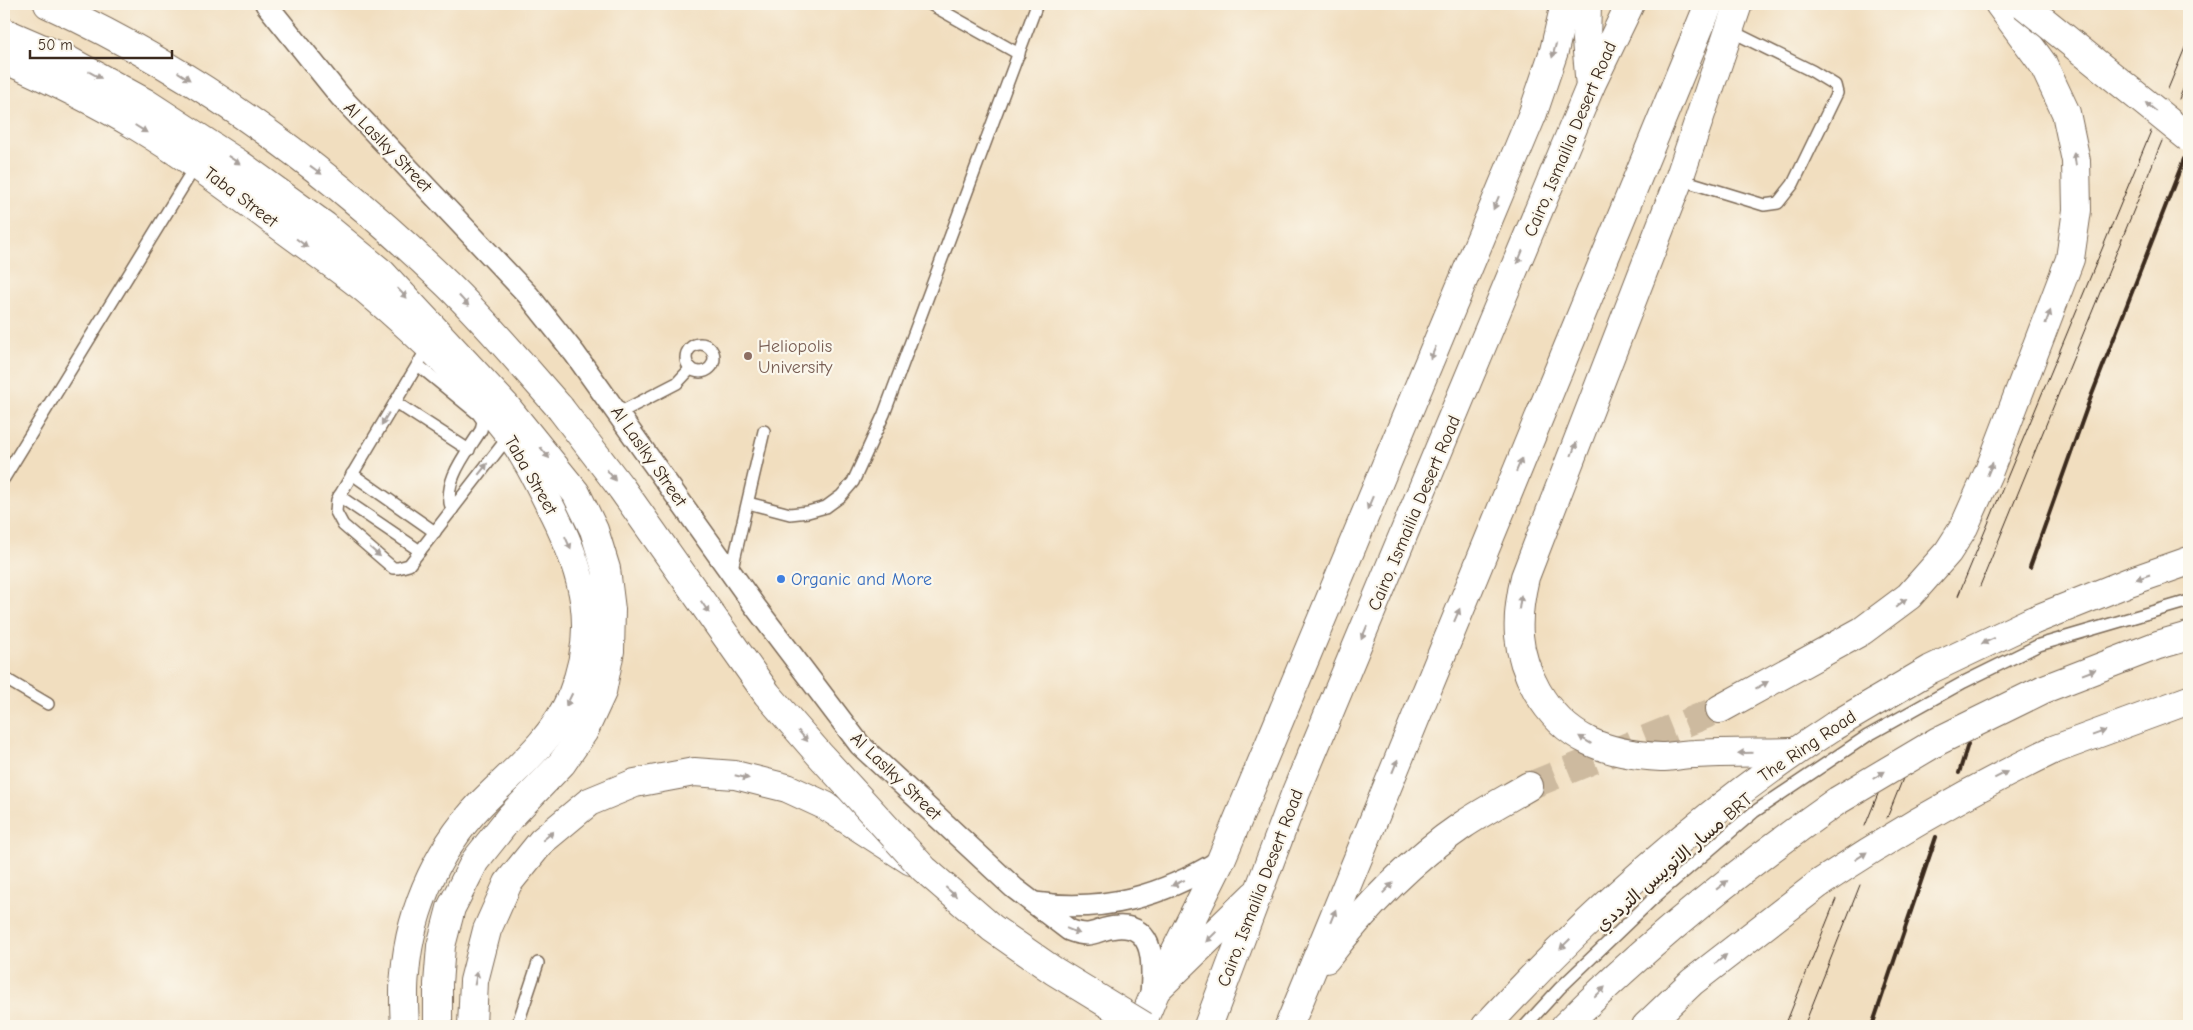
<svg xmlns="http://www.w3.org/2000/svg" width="2193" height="1030" font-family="'Comic Neue','Playpen Sans Arabic',sans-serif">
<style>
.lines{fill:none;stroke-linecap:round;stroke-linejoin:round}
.trunk-tunnel{stroke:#cdba9f;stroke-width:28;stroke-dasharray:28 14;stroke-linecap:butt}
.service-casing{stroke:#7b6956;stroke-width:14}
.minor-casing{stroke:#7b6956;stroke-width:24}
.tertiary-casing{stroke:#7b6956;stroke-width:30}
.trunk-casing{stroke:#7b6956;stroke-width:30}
.motorway-casing{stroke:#7b6956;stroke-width:30}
.service{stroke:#fff;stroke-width:11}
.minor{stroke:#fff;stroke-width:21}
.tertiary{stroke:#fff;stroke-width:28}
.trunk{stroke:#fff;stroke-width:28}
.motorway{stroke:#fff;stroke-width:28}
.tram{stroke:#3b2a1e;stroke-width:1}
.rail{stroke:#3b2a1e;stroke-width:4}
.motorway-bridge-casing{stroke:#7b6956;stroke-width:30;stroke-linecap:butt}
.motorway-bridge{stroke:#fff;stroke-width:28}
.oneway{fill:#a79f9a}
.education-dot{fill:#8d6e63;stroke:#fbf7ec;stroke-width:2}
.shop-dot{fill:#3f7fe0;stroke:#fbf7ec;stroke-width:2}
.labels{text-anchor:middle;stroke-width:4.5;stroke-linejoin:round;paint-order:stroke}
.street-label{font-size:18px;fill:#3b2a1e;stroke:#fbf7ec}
.education-label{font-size:18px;fill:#785e54;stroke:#fbf7ec;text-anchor:start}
.shop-label{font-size:18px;fill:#366cbe;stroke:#fbf7ec;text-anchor:start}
</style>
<rect width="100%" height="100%" fill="#fbf7ec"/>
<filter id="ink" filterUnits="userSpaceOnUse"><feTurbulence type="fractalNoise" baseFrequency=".02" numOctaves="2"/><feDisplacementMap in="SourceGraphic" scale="10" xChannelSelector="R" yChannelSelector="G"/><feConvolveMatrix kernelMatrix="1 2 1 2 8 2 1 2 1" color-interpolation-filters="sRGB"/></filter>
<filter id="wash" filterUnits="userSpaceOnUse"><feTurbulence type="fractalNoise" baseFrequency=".0096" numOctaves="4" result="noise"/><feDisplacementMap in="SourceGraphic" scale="20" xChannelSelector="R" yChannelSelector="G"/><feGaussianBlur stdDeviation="1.12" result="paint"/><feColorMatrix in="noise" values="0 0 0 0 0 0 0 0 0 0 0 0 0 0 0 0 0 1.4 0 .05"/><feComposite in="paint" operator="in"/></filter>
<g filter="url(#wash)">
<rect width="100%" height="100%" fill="#f1debf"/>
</g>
<g filter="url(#ink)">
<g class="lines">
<!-- trunk-tunnel -->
<path class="trunk-tunnel" d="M1529 786 1720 709"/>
<!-- service casing -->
<g class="service-casing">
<g id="service">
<path d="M930 4 1019 54"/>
<path d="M1679 179 1764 205 1778 203 1793 184 1837 93 1835 85 1812 71 1729 30"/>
<circle cx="700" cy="358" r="14"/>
<path d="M428 347 337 500 336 512 343 525 393 568H398L409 565 509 436"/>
<path d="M418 365 478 414 483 421 481 430C467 453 441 482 452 510"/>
<path d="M395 402 469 450"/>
<path d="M619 413 677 383 691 368"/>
<path d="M352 474 435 532"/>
<path d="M4 478 196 165"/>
<path d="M339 496 420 551"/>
<path d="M748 503 790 514 808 512 826 507 841 496 853 482 884 414 1037 4"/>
<path d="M731 573 764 431"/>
<path d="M4 678 48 704"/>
<path d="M517 1026 538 963"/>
<path d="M1525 1026 1560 988 1655 897 1754 812 1867 736 1964 682 2039 645 2189 601"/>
</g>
</g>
<!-- minor casing -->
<g class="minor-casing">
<g id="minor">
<path d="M266 4 340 96 529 296 575 354 754 605 860 745 1014 888 1069 930C1095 940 1095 928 1117 927 1157 924 1153 969 1151 995"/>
<path d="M1034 903C1104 913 1162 896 1221 860"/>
</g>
</g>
<!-- tertiary casing -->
<g class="tertiary-casing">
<g id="tertiary">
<path d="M4 59C49 79 95 101 138 127 186 156 231 190 277 224 306 246 338 267 366 290 417 333 468 381 509 434 527 458 540 486 554 514 584 574 599 629 572 695 554 737 522 764 490 795 441 841 410 907 405 974 403 991 404 1009 405 1026"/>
<path d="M1141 1026 1156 990 1221 860 1533 113 1554 51 1565 4"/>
</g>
</g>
<!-- trunk casing -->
<g class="trunk-casing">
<g id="trunk">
<path d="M1587 4 1586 40 1590 87"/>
<path d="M4 32 64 58 146 103 238 163 325 226 382 273 505 405 576 493 594 530 606 569 611 610 610 651 602 692 584 731 562 763 510 817 475 861 451 908 441 946 438 984V1026"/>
<path d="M1720 709 1862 631 1909 596 1948 552 1964 527 1989 471 2070 259 2077 210 2076 161 2066 113 2043 64 1999 4"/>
<path d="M1326 959C1364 909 1410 861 1463 825 1484 811 1507 799 1529 786"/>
<path d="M1156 990 1254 895"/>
<path d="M1208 1026 1296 792 1590 87 1630 4"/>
<path d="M1289 1026 1709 4"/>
</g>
</g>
<!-- motorway casing -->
<g class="motorway-casing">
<g id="motorway">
<path d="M48 4C197 72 331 171 448 285 488 324 524 367 560 408"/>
<path d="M1738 4 1679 179 1525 577C1515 620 1515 652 1537 691 1565 740 1606 754 1661 757 1672 757 1683 754 1695 754 1728 752 1761 753 1793 752"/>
<path d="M2032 621 2129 582 2189 561"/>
<path d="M2044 689 2158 645 2189 636"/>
<path d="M2053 750 2189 700"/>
<path d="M472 1026 474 981 487 930 508 883 542 841 589 802 635 783 694 772 735 775 787 788 826 806 911 861"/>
<path d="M1486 1026C1589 914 1706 809 1834 726"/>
<path d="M1565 1026C1649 942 1740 869 1837 801"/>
<path d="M1646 1026 1692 982 1820 883"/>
</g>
</g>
<!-- service -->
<use href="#service" class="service"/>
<!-- minor -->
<use href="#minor" class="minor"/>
<!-- tertiary -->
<use href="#tertiary" class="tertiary"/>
<!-- trunk -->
<use href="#trunk" class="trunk"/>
<!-- motorway -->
<use href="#motorway" class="motorway"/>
<!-- tram -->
<g class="tram">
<path d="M2168 89 2189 38"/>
<path d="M2179 99 2189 75"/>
<path d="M1980 586 2162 141"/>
<path d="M1958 596 2151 131"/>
<path d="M1887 818 1906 771"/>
<path d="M1865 826 1880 789"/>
<path d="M1785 1026 1836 899"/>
<path d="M1804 1026 1860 885"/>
</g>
<!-- rail -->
<g class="rail">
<path d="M2030 567 2089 402 2184 159"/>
<path d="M1959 773 1968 744"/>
<path d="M1872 1026 1936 837"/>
</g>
<!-- motorway-bridge casing -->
<g class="motorway-bridge-casing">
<g id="motorway-bridge">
<path d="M2023 4 2189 138"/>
<path d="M560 408 622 489 767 694 819 754 924 869 992 928 1054 971 1144 1026"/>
<path d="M1834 726 1931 669 2032 621"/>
<path d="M1837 801 1938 741 2044 689"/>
<path d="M1820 883C1895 833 1972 789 2053 750"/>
</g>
</g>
<!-- motorway-bridge -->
<use href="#motorway-bridge" class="motorway-bridge"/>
</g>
<!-- one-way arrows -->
<defs><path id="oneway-solid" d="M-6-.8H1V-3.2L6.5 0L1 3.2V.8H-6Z" transform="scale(1.25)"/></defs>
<g class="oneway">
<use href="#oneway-solid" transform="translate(1554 51) rotate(105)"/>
<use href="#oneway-solid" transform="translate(95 75) rotate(28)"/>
<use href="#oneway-solid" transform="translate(184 76) rotate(33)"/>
<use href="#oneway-solid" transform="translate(2151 107) rotate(-141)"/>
<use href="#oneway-solid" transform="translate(141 129) rotate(32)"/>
<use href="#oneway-solid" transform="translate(2075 159) rotate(-98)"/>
<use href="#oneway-solid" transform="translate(234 160) rotate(34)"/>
<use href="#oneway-solid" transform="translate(316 170) rotate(36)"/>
<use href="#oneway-solid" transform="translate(1496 203) rotate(113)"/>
<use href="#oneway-solid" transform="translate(302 243) rotate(37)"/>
<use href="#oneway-solid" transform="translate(1520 257) rotate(112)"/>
<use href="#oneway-solid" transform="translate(402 293) rotate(46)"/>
<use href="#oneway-solid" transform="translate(464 301) rotate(47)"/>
<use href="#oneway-solid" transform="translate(2048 317) rotate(-69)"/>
<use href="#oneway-solid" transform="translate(1433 353) rotate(113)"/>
<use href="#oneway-solid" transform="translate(385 419) rotate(121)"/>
<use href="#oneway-solid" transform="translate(1574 449) rotate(-69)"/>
<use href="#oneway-solid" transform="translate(545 453) rotate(51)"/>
<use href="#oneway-solid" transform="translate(1519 465) rotate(-67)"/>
<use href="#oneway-solid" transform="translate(483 469) rotate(-52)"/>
<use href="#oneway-solid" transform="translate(1990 469) rotate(-68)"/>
<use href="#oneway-solid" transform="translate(611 475) rotate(52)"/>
<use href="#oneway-solid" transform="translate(1370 503) rotate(113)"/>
<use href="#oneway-solid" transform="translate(568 543) rotate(66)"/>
<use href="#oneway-solid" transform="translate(375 552) rotate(41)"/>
<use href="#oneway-solid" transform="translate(2143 577) rotate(161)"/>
<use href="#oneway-solid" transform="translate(1520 602) rotate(-82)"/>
<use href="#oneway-solid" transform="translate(1901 603) rotate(-39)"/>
<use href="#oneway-solid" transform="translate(705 607) rotate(56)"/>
<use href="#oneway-solid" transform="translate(1457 615) rotate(-67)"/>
<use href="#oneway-solid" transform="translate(1364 633) rotate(113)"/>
<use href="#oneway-solid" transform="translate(1988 641) rotate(156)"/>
<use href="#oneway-solid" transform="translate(2089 672) rotate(-21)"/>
<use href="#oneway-solid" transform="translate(1762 685) rotate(-29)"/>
<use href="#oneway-solid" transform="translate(569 700) rotate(116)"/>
<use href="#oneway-solid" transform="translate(2099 733) rotate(-20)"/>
<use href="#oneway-solid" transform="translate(803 736) rotate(49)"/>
<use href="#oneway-solid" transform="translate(1585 740) rotate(-149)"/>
<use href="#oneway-solid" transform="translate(1745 753) rotate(179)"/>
<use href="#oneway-solid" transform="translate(1395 766) rotate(-68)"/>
<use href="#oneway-solid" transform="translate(1879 775) rotate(-32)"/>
<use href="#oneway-solid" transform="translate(2001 775) rotate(-27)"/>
<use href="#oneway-solid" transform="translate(742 777) rotate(13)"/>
<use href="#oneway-solid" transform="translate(548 836) rotate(-40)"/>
<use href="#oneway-solid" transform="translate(1861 856) rotate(-33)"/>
<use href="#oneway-solid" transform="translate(1178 883) rotate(156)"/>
<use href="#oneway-solid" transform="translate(1722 885) rotate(-38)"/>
<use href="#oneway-solid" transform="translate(1388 888) rotate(-46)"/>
<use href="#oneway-solid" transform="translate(951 892) rotate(41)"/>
<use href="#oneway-solid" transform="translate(1333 916) rotate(-68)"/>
<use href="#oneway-solid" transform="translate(1073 931) rotate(22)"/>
<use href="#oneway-solid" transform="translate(1211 937) rotate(136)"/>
<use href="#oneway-solid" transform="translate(1565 944) rotate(135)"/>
<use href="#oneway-solid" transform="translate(1721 959) rotate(-38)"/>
<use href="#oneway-solid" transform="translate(476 978) rotate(-79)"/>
<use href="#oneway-solid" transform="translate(1600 992) rotate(-44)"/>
</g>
</g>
<!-- markers -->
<circle class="education-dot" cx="748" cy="356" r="5"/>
<circle class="shop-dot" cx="781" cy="579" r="5"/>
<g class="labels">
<!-- street labels -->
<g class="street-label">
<text transform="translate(1570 139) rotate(-67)" y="6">Cairo, Ismailia Desert Road</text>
<text transform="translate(388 147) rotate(46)" y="6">Al Laslky Street</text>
<text transform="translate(241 197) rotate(37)" y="6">Taba Street</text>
<text transform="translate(649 456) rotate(55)" y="6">Al Laslky Street</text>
<text transform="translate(531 475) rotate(60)" y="6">Taba Street</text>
<text transform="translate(1414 513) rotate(-67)" y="6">Cairo, Ismailia Desert Road</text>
<text transform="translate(1807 746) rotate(-34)" y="6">The Ring Road</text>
<text transform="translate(896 776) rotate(44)" y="6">Al Laslky Street</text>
<text transform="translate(1674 862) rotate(-41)" y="6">مسار الاتوبيس الترددي BRT</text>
<text transform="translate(1260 888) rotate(-69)" y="6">Cairo, Ismailia Desert Road</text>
</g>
<!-- education labels -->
<g class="education-label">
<text x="758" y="352">Heliopolis<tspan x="758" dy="21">University</tspan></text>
</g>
<!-- shop labels -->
<g class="shop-label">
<text x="791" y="585">Organic and More</text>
</g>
</g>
<!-- margin -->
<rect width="2193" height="1030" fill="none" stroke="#fbf7ec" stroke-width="20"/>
<!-- scale -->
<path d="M30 50v8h142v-8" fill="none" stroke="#3b2a1e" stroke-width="2.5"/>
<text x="38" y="50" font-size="15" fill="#3b2a1e" stroke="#fbf7ec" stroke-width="4" paint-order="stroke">50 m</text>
</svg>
